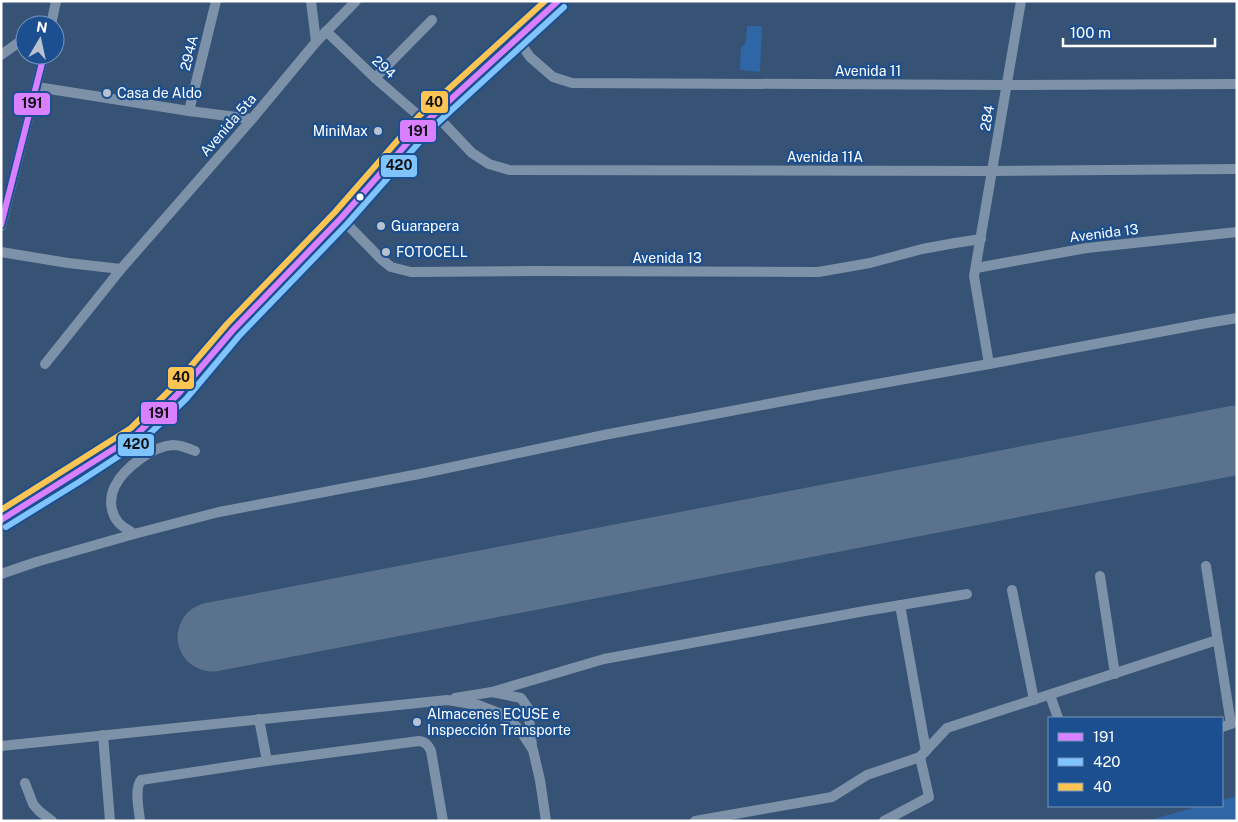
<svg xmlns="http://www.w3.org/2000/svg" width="1238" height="822" font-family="'Public Sans',sans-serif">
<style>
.green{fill:#2f66a5}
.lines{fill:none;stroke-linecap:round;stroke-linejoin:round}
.runway{stroke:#5a728e;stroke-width:69}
.minor{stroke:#7d92a8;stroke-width:10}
.highway{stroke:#7e92a7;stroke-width:15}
.bus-1-casing{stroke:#1b4f8f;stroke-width:10}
.bus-2-casing{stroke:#1b4f8f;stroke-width:10}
.bus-3-casing{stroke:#1b4f8f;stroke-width:10}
.bus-1{stroke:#d880ff;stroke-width:6}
.bus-2{stroke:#80c4ff;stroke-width:6}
.bus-3{stroke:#fcc553;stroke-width:6}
.poi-dot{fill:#b9c2ce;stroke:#1b4f8f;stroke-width:2}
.bus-dot{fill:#fff;stroke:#1b4f8f;stroke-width:2}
.labels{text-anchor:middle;stroke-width:4.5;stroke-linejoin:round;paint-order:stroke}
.street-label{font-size:14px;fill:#fff;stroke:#1b4f8f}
.poi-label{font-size:14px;fill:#fff;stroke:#1b4f8f;text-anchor:start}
.line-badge{stroke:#1b4f8f;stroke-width:2}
.pale-badge-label{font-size:14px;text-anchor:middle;font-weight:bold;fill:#111}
</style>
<rect width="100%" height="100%" fill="#365274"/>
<!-- green -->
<g class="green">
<path d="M747 26H762L760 72 740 70 741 48 746 42Z"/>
<path d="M1237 796V821H1146L1200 806H1222V800Z"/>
</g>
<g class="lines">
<!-- runway -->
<path class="runway" d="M212 637 1237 440"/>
<!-- minor -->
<g class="minor">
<path d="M311 1 316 42"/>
<path d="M51 25 56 1"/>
<path d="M326 31 375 78 426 122"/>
<path d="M517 38 530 57 553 77 572 83 1007 85 1237 84"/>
<path d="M1 55 25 38"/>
<path d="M375 78 432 20"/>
<path d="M37 87 189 111 252 119"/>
<path d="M189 111 216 1"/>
<path d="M434 113 472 153 489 164 509 170 992 171 1237 169"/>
<path d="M341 218 381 259 391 267 411 272 533 271 818 272 870 263 922 249 955 243 981 239"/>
<path d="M1 226 44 55"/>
<path d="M1 252 68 263 121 269"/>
<path d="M976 268 1087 248 1237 232"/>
<path d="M45 364 121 269 252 119 316 42 356 1"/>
<path d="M989 364 974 276 1021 1"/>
<path d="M134 534C129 530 122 527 118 522 110 512 109 498 115 486 124 468 153 446 173 445 181 445 188 448 195 451"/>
<path d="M1206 566 1231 724 1222 727"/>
<path d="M1 574 36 562 134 534 219 512 419 474 604 435 821 394 989 364 1207 323 1237 318"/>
<path d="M1100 576 1115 674"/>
<path d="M1012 590 1034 700"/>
<path d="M900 605 926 751"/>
<path d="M492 692 604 659 865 611 967 594"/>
<path d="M1050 695 1058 718"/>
<path d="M455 698 492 692 521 698 528 708 532 746"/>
<path d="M259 719 267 761 419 741C426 742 428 745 431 751L443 821"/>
<path d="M103 735 110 821"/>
<path d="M1 746 447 700 478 705 504 715 520 730 533 750 540 780 546 821"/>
<path d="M25 783 33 804 39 811 52 821"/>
<path d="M140 821C139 809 134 789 141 780L267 761"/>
<path d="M695 821 832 797 867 775 920 757 947 728 1217 640"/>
<path d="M884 821 929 797 920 757"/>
</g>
<!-- highway -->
<path class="highway" d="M1 520 74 475 136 435 179 393 233 330 341 218 426 122 558 1"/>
<!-- bus-1 casing -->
<g class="bus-1-casing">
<g id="bus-1">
<path d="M1 225 44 55"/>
<path d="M1 520 136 435 179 393 233 330 341 218 426 122 558 1"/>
</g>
</g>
<!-- bus-2 casing -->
<g class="bus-2-casing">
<path id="bus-2" d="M6 527 79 482 142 441 186 399 239 336 347 224 432 128 564 7"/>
</g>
<!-- bus-3 casing -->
<g class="bus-3-casing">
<path id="bus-3" d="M1 510 131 428 173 387 227 324 335 212 419 116 545 1"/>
</g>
<!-- bus-1 -->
<use href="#bus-1" class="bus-1"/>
<!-- bus-2 -->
<use href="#bus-2" class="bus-2"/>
<!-- bus-3 -->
<use href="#bus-3" class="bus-3"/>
</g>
<!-- markers -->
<g class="poi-dot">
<circle cx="107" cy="93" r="5"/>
<circle cx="378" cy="131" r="5"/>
<circle cx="381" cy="226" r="5"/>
<circle cx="386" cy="252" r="5"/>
<circle cx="417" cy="722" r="5"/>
</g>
<circle class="bus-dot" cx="360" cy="197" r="4.5"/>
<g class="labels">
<!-- street labels -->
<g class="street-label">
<text transform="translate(189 53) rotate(-76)" y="5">294A</text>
<text transform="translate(384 67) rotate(42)" y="5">294</text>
<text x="868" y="76">Avenida 11</text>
<text transform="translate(987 118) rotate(-80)" y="5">284</text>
<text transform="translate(228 125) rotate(-49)" y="5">Avenida 5ta</text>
<text x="825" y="162">Avenida 11A</text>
<text transform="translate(1104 233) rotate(-7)" y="5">Avenida 13</text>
<text x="667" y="263">Avenida 13</text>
</g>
<!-- poi labels -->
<g class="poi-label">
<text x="117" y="98">Casa de Aldo</text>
<text x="368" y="136" text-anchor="end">MiniMax</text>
<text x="391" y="231">Guarapera</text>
<text x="396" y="257">FOTOCELL</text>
<text x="427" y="719">Almacenes ECUSE e<tspan x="427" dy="16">Inspección Transporte</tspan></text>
</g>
</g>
<g class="line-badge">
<rect x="420" y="90" width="29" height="24" rx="5" fill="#fcc553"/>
<rect x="13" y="92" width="38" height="24" rx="5" fill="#d880ff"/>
<rect x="399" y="119" width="38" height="24" rx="5" fill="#d880ff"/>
<rect x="380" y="154" width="38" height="24" rx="5" fill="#80c4ff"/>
<rect x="167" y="366" width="28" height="24" rx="5" fill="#fcc553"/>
<rect x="140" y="401" width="38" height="24" rx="5" fill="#d880ff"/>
<rect x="117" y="433" width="38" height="24" rx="5" fill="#80c4ff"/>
</g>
<g class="pale-badge-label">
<text x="434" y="107">40</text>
<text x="32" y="108">191</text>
<text x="418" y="136">191</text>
<text x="399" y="170">420</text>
<text x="181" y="382">40</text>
<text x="159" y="418">191</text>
<text x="136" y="449">420</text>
</g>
<!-- border -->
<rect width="1238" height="822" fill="none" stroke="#ffffff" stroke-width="5"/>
<!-- legend -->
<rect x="1048" y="717" width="175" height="90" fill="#1b4f8f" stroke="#7695bc"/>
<rect x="1058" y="733" width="25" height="8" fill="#d880ff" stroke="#7695bc"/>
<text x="1093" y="742" font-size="15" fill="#ffffff">191</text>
<rect x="1058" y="758" width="25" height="8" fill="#80c4ff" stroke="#7695bc"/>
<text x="1093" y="767" font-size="15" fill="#ffffff">420</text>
<rect x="1058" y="783" width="25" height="8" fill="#fcc553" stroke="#7695bc"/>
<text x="1093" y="792" font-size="15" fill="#ffffff">40</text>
<!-- north arrow -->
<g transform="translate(40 40) rotate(9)"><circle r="24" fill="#1b4f8f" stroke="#7695bc"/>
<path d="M0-4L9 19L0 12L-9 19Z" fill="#b9c2ce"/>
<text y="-8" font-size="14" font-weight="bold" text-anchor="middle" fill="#ffffff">N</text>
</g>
<!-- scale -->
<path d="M1063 38v8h152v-8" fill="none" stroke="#ffffff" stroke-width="2.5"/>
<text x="1070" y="38" font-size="15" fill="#ffffff" stroke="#1b4f8f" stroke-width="4" paint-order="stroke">100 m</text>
</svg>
